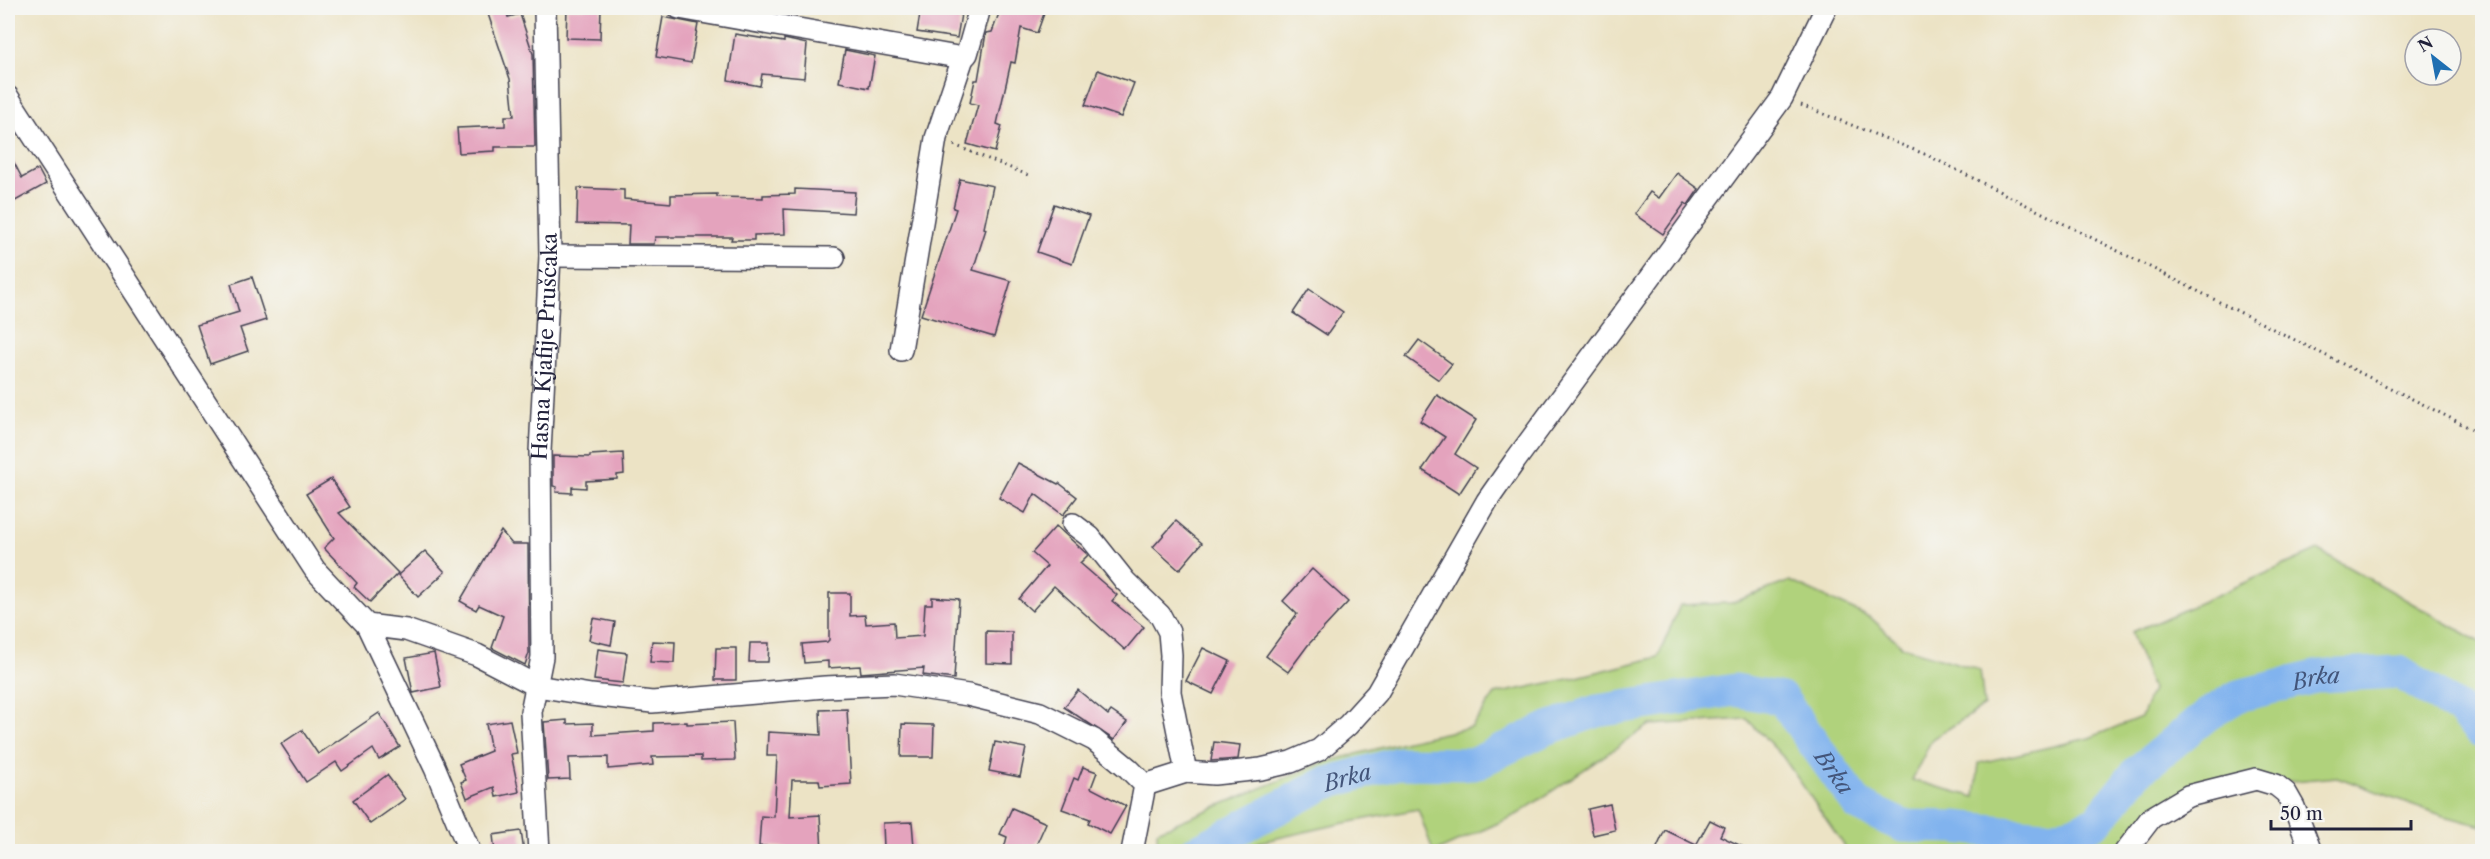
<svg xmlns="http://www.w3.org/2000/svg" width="2490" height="859" font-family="'Libre Caslon Text',serif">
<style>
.green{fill:#b0d27b;stroke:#697a5b;stroke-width:1.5}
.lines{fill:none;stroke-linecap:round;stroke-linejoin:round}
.river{stroke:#81b3ee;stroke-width:33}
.building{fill:#e4a3bd}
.minor-casing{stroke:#403f50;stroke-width:24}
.path{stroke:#403f50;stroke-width:3;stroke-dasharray:1.5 4.5;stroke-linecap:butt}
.minor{stroke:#fff;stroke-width:21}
.labels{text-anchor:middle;stroke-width:4.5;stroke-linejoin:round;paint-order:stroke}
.street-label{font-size:21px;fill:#22223b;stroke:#f6f6f2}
.water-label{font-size:22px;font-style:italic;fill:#43557a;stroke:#f6f6f2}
</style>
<rect width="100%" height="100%" fill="#f6f6f2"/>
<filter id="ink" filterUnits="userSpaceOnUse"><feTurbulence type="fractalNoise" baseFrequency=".0167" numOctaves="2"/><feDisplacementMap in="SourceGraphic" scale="12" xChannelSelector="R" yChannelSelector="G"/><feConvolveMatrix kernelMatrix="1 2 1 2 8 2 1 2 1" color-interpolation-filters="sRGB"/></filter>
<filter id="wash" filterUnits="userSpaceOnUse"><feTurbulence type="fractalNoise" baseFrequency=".008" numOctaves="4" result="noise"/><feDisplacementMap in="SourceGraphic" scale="24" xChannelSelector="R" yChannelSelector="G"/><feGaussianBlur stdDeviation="1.35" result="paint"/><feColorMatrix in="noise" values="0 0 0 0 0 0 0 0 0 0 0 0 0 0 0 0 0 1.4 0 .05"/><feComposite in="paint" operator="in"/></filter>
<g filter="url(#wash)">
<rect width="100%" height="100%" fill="#ece3c5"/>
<!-- green -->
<path class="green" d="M2318 550 2482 643V826L2441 815 2337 777 2272 783 2208 793 2139 838 2107 847 2102 851H1848L1783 757 1747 719 1650 725 1518 814 1437 851H1433L1418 809 1340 824 1260 842 1240 851H1158L1157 831 1322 763 1407 741 1472 727 1495 694 1573 678 1658 657 1680 605 1731 603 1790 581 1871 618 1903 647 1980 670 1984 706 1932 739 1912 780 1975 797 1979 763 2089 738 2141 717 2152 690 2131 632 2159 621Z"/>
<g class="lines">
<!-- river -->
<path class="river" id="s1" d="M1195 852 1324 784 1398 763 1474 764 1546 729 1597 711 1735 690 1782 699 1858 805 1903 826 1955 827 2052 837 2080 830 2098 820 2137 772 2207 715 2238 696 2319 676 2399 672 2460 710 2482 732"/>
</g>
<g id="blocks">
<!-- building -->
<g class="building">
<path d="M486 8H505L508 17 520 14 533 54 535 147H495V151L459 153 457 128 505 126V116H514L510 79Z"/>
<path d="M567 8H601L600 39 566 38Z"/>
<path d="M921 8H962L957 38 917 32Z"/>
<path d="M1001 8H1046L1037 33 1021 28 1015 63 1011 62 997 124 1002 126 995 152 967 144 978 105 970 103 975 80H978L986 33 992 32Z"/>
<path d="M663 17 698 24 691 63 656 57Z"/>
<path d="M735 34 784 42V39L807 44 804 78 762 74 760 86 728 80Z"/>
<path d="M845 50 875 56 869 88 839 82Z"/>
<path d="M1098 70 1134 83 1121 117 1085 105Z"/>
<path d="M8 151 22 178 38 169 46 184 8 205Z"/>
<path d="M1677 173 1699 189 1688 205 1685 203 1663 234 1634 214 1650 192 1659 198Z"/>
<path d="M960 179 993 186 984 228 986 229 973 270 1011 281 994 337 921 315 956 209 953 208Z"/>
<path d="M578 188 624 190V199L671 203V195L717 194V197L763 198V195L795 194V189L855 192 853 213 784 209 785 234 754 235V240H731L732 237H655L654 244H628L629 225 577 224Z"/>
<path d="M1054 204 1089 216 1072 264 1037 252Z"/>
<path d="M252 277 266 320 240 328 248 351 210 364 197 325 239 312 231 284Z"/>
<path d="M1309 289 1343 312 1327 335 1293 313Z"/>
<path d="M1419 340 1452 364 1439 380 1406 357Z"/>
<path d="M1437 395 1476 420 1455 454 1476 468 1459 494 1422 470 1445 437 1420 421Z"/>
<path d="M623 453 624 474 617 475V479L586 481V488L572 487V493L556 492 557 487 553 486V456L590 457V455Z"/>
<path d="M1018 463 1058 484 1059 483 1077 497 1063 515 1035 494 1025 513 999 498Z"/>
<path d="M331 479 350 507 339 513 398 573 370 602 354 587 357 583 324 548 334 538 306 494Z"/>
<path d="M1176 521 1202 543 1179 570 1153 547Z"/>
<path d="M1056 526 1088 555 1080 563 1117 595 1112 601 1144 627 1125 650 1054 586 1032 611 1019 599 1047 566 1032 553Z"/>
<path d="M501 531 512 544H528L529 653 525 665 492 648 503 616 479 605 476 610 460 601Z"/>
<path d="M425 551 445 572 418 597 398 575Z"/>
<path d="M1312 569 1348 602 1308 645 1288 672 1266 656 1297 614 1283 601Z"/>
<path d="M829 593H850V616L865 615 866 624 894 622 895 638 923 636 925 604H932V597L959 599 954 679 923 675 924 668 861 673 860 666 828 668V661L804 663 802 644 827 642 829 640Z"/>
<path d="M593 618 615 622 611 645 589 640Z"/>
<path d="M986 631 1012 632V664L986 663Z"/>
<path d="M652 641 675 642 674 663 650 662Z"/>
<path d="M750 643H769L768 662H749Z"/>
<path d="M716 648H736V680H715Z"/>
<path d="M1203 648 1230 661 1213 694 1186 681Z"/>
<path d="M598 649 627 653 623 683 594 680Z"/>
<path d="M434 653 441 687 413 693 406 658Z"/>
<path d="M1078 690 1108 715 1111 711 1127 722 1114 740 1064 707Z"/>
<path d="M847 709 851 784 820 786 819 780H792L790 817 820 815 822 852H794L793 848 759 846 761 816 774 817 777 756H767L768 732 821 735 820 710Z"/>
<path d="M379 713 400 747 379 760 373 749 342 771 336 762 306 782 281 744 302 730 318 754Z"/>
<path d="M510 720 517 753 511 754 519 792 496 797 494 787 467 798 461 782 466 780 459 764 491 751 486 724Z"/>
<path d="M567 720V724L593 723V735L654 731V723L687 722V724L733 722 735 760 701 761V756L652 757 653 765 608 769V757L569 758 570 779 548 780 544 722Z"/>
<path d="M902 724 934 725 933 757H901Z"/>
<path d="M995 742 1026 748 1020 777 989 771Z"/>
<path d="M1214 742 1240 745 1238 759 1211 761Z"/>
<path d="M1083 767 1097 772 1091 788 1126 806 1110 834 1088 823 1090 819 1062 809 1074 778 1078 780Z"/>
<path d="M387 775 405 799 370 824 353 800Z"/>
<path d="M1610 804 1615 830 1593 835 1588 809Z"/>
<path d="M1012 808 1046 823 1033 852H1003L1007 837 1000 834Z"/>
<path d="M1710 820 1724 827 1720 836 1754 852H1655L1665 830 1696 845Z"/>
<path d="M912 822 914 847 884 848 883 823Z"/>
<path d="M521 831 524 852H495L493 835Z"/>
</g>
</g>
</g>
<g filter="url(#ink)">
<use href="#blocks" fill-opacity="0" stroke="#403f50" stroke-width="1.5"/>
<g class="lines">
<!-- minor casing -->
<g class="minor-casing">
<g id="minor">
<path d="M679 8 963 58 967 54 980 8"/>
<path d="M8 97 315 570 367 625 406 630 477 655 537 686 591 695 652 702 825 687 894 684 968 695 1040 713 1094 740 1128 768 1145 785 1132 852"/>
<path d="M550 256 834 258"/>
<path d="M901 350 936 138 963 58"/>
<path d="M1073 524 1090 537 1125 581 1160 615 1169 632 1171 655 1170 692 1186 772"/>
<path d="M367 625 435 768 470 852"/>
<path d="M1145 785 1186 772 1214 774 1261 769 1291 762 1319 750 1348 725 1377 693 1487 501 1515 461 1782 98 1826 8"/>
<path id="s2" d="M539 852 531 712 542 657 540 452 550 256 545 8"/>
<path d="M2125 852 2151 818 2188 796 2256 779 2276 785 2286 793 2294 807 2311 852"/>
</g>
</g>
<!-- path -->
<g class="path">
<path d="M1801 105 1927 155 2482 434"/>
<path d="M954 145 1028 175"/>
</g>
<!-- minor -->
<use href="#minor" class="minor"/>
</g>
</g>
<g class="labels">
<!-- street labels -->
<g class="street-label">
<text dy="7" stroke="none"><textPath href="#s2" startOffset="507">Hasna Kjafije Prušćaka</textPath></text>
</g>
<!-- water labels -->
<g class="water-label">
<text dy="8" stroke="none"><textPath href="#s1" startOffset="1268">Brka</textPath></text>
<text dy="8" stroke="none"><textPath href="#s1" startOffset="710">Brka</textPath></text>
<text dy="8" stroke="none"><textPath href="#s1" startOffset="170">Brka</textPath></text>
</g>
</g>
<!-- margin -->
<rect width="2490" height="859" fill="none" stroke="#f6f6f2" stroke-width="30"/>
<!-- north arrow -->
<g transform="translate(2433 57) rotate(329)"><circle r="28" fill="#f6f6f2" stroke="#a1a1a9" stroke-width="1.5"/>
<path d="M0-4.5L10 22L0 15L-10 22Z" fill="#1f6fb2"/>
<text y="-9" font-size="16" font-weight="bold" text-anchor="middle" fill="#22223b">N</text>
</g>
<!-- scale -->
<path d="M2271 820v9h140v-9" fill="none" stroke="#22223b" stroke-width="3"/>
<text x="2280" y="820" font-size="18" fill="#22223b" stroke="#f6f6f2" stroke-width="4.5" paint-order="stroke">50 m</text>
</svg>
